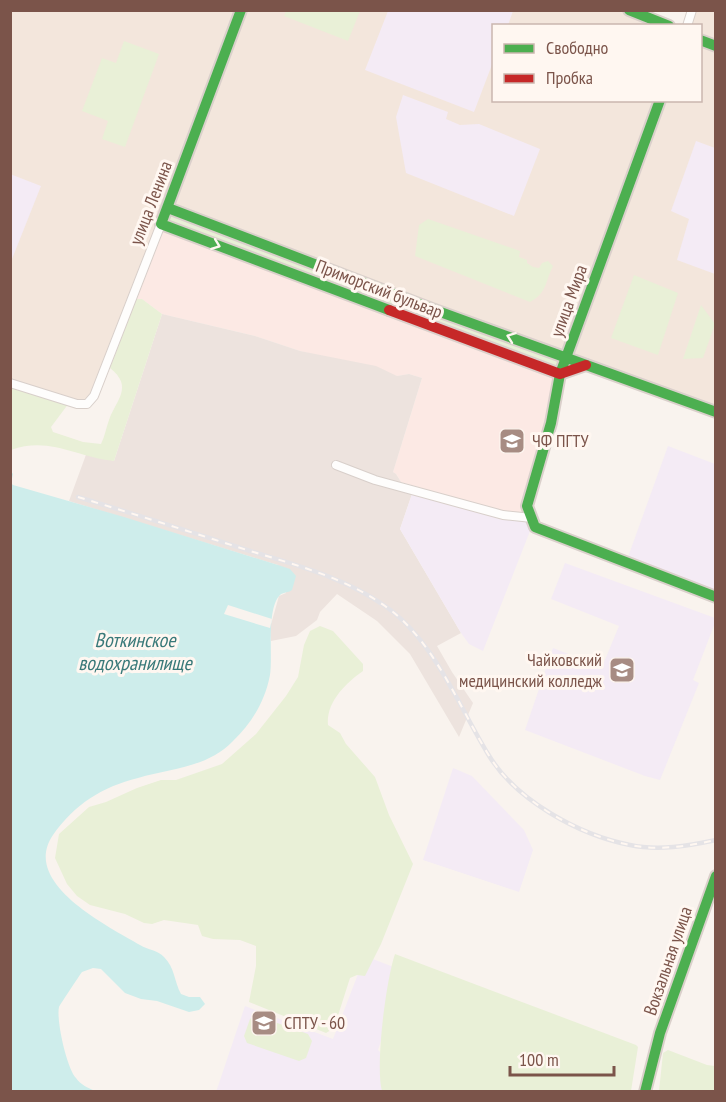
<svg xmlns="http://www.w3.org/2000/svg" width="726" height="1102" font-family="'PT Sans Narrow',sans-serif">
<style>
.residential{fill:#f3e6dc}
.commercial{fill:#fce9e4}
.industrial{fill:#ede3de}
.education{fill:#f4ebf5}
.green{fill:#e9f0d7}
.water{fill:#ceedeb}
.pier{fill:#f9f3ee}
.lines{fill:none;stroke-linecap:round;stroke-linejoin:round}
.street-casing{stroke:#d8cfca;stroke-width:10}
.fast-casing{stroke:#dad0cb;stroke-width:14}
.jam-casing{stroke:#dad0cb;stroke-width:14}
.street{stroke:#fefdfc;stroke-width:8}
.fast{stroke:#4caf50;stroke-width:10}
.jam{stroke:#c62828;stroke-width:10}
.rail-casing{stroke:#e5e3e6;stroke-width:4.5}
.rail{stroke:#fff7f1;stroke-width:2;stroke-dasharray:7;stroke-linecap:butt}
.oneway{stroke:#fff7f1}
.labels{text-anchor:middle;stroke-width:6;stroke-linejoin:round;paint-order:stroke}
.street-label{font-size:18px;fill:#7b544a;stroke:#fff7f1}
.poi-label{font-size:18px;fill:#7b544a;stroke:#fff7f1;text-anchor:start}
.water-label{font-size:20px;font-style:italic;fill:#397979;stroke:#fff7f1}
</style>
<rect width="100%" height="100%" fill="#f9f3ee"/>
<!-- residential -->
<g class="residential">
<path d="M629 10 669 25 494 26V100H700L701 40 715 46V412L168 208 87 404 11 383 10 11Z"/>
<path d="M695 11H715V41L701 35 700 26 691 25Z"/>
</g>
<!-- commercial -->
<path class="commercial" d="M163 229 558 376 522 503 527 514 502 511 401 482 396 474 393 472 422 378 409 374 397 376 300 351 255 336 162 314 142 299H136Z"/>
<!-- industrial -->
<path class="industrial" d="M162 314 255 336 300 351 376 366 397 376 409 374 422 378 393 472 396 474 401 482 399 490 412 494 400 529 461 633 437 646 452 672 473 703 459 737 410 654 377 621 337 594 320 612 317 620 296 636 271 641 270 628 279 596 286 593 278 565 69 501 87 452 114 461Z"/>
<!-- education -->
<g class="education">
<path d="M388 11H513L508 25 494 26 493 62 474 112 365 70Z"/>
<path d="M403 95 448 112 446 119 460 125 479 124 540 149 514 216 406 173 396 117Z"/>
<path d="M696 141 715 148V274L677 260 689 219 671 211Z"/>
<path d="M10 174 41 186 12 259 10 258Z"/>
<path d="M668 446 715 464V592L628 557Z"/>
<path d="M412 494 502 518 529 520 532 526 483 651 469 644 461 633 400 529Z"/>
<path d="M565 563 715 618V623L693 680 699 683 660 780 645 776 525 730 553 648 602 667 619 626 551 599Z"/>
<path d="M453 768 472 776 524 830 533 850 519 892 423 860Z"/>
<path d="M365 956 404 971 378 1050 382 1054 390 1091 216 1092 245 1006 333 1039Z"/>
</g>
<!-- green -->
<g class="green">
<path d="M286 11 287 10 360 11 348 41 284 16Z"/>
<path d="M124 41 159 54 125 147 102 139 108 121 82 111 102 58 116 63Z"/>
<path d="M168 208 566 358 560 374 161 224Z"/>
<path d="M428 219 520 251 519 257 527 260V263L533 267 539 268 542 263 548 261 553 266C545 282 547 293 530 302L415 256 419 225Z"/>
<path d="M634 275 678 293 658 355 611 338Z"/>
<path d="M136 299H142L162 314 114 461C76 457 49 436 11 450V386L69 403 51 427 53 432 83 442 101 444C105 436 106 428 109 420 116 400 134 387 110 368Z"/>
<path d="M701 305 715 324 703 358 683 359Z"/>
<path d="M320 626 333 631 363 664V671C346 683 326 702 328 725L340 733 346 744 375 777 389 815 413 864 381 944 365 976 357 975 350 978 334 1028 326 1033 249 1002 256 966V946L240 940 213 939 202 936 198 925 164 920 152 924 144 923 125 914 90 905 77 896 67 884 55 858 59 834 89 807 106 802 137 788 161 780H176L222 764 256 734 286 696 298 677 304 645 310 631Z"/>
<path d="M395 954 636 1045 638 1047 631 1091H382C375 1066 386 980 395 954Z"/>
<path d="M255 1015 308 1034 312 1041 306 1058 299 1061 247 1043 244 1036 250 1019Z"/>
<path d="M668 1050 707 1065 715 1066V1091H659L663 1053Z"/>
</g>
<!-- water -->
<path class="water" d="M10 470 13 474 11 483 13 485 124 517 278 565 290 569 296 576 292 590C288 593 283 592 280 595 266 609 273 656 270 675 265 701 252 723 233 741 207 768 171 768 138 778 102 787 75 804 53 835 20 883 108 926 140 945 148 950 158 950 164 957 175 968 174 981 181 994L189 997H200L205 1004 199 1010 189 1012 157 1001 141 999 125 993 101 969 93 968 82 972C79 976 60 1005 59 1007 56 1020 67 1069 76 1078 80 1084 88 1088 95 1091H11Z"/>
<!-- pier -->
<path class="pier" d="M228 605 272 619 270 628 224 614Z"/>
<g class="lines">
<!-- street casing -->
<g class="street-casing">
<g id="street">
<path d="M687 26 692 10"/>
<path d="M10 383 77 404H87L94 396 161 224"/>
<path d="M336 465 375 480 503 515 532 518"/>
</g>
</g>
<!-- fast casing -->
<g class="fast-casing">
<g id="fast">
<path d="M241 10 161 224 389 310"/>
<path d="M629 10 669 26"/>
<path d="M700 40 716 46"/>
<path d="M660 100 560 374 551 423 527 506 535 527 716 597"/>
<path d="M168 208 432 309 716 412"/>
<path d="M645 1092 660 1033 716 876"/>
</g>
</g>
<!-- jam casing -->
<g class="jam-casing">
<path id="jam" d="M389 310 560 374 586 365"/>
</g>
<!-- street -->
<use href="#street" class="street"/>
<!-- fast -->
<use href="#fast" class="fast"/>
<!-- jam -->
<use href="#jam" class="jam"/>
<!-- rail casing -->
<g class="rail-casing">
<path id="rail" d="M78 497C134 514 191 532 247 550 295 565 344 577 385 606 434 640 458 705 488 754 515 800 579 835 630 845 658 851 688 846 716 840"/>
</g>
<!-- rail -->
<use href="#rail" class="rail"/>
</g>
<!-- one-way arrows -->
<defs><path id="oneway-chevron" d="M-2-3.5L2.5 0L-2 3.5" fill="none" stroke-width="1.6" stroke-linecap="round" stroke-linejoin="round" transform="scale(1.5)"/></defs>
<g class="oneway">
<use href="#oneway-chevron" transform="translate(216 245) rotate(21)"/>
<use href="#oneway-chevron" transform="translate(511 337) rotate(-160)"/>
</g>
<!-- icons -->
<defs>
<g id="university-square" transform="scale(1.35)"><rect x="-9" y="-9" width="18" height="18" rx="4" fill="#a78c83" stroke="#fff7f1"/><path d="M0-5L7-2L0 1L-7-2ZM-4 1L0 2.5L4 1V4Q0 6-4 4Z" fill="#fff"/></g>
</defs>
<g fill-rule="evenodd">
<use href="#university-square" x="512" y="441"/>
<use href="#university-square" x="622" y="670"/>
<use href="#university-square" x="264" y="1023"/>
</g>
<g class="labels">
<!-- street labels -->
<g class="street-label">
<text transform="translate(151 203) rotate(-69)" y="6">улица Ленина</text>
<text transform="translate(379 289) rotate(21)" y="6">Приморский бульвар</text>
<text transform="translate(569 301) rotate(-70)" y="6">улица Мира</text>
<text transform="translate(668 961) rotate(-71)" y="6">Вокзальная улица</text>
</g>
<!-- poi labels -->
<g class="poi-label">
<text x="532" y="447">ЧФ ПГТУ</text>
<text x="602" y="666" text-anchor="end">Чайковский<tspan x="602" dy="21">медицинский колледж</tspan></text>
<text x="284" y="1029">СПТУ - 60</text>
</g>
<!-- water labels -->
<g class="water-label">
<text x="135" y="647">Воткинское<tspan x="135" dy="23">водохранилище</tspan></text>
</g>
</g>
<!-- border -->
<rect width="726" height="1102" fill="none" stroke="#7b544a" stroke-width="24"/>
<!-- legend -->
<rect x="492" y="24" width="210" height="78" fill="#fff7f1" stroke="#cab6ae" stroke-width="1.5"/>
<rect x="504" y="44" width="30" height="9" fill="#4caf50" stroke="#cab6ae" stroke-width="1.5"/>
<text x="546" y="54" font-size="18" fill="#7b544a">Свободно</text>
<rect x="504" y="74" width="30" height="9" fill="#c62828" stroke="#cab6ae" stroke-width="1.5"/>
<text x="546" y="84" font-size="18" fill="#7b544a">Пробка</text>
<!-- scale -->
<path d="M510 1066v9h104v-9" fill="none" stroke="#7b544a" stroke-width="3"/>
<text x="519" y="1066" font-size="18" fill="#7b544a" stroke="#fff7f1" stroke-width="4.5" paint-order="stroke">100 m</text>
</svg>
